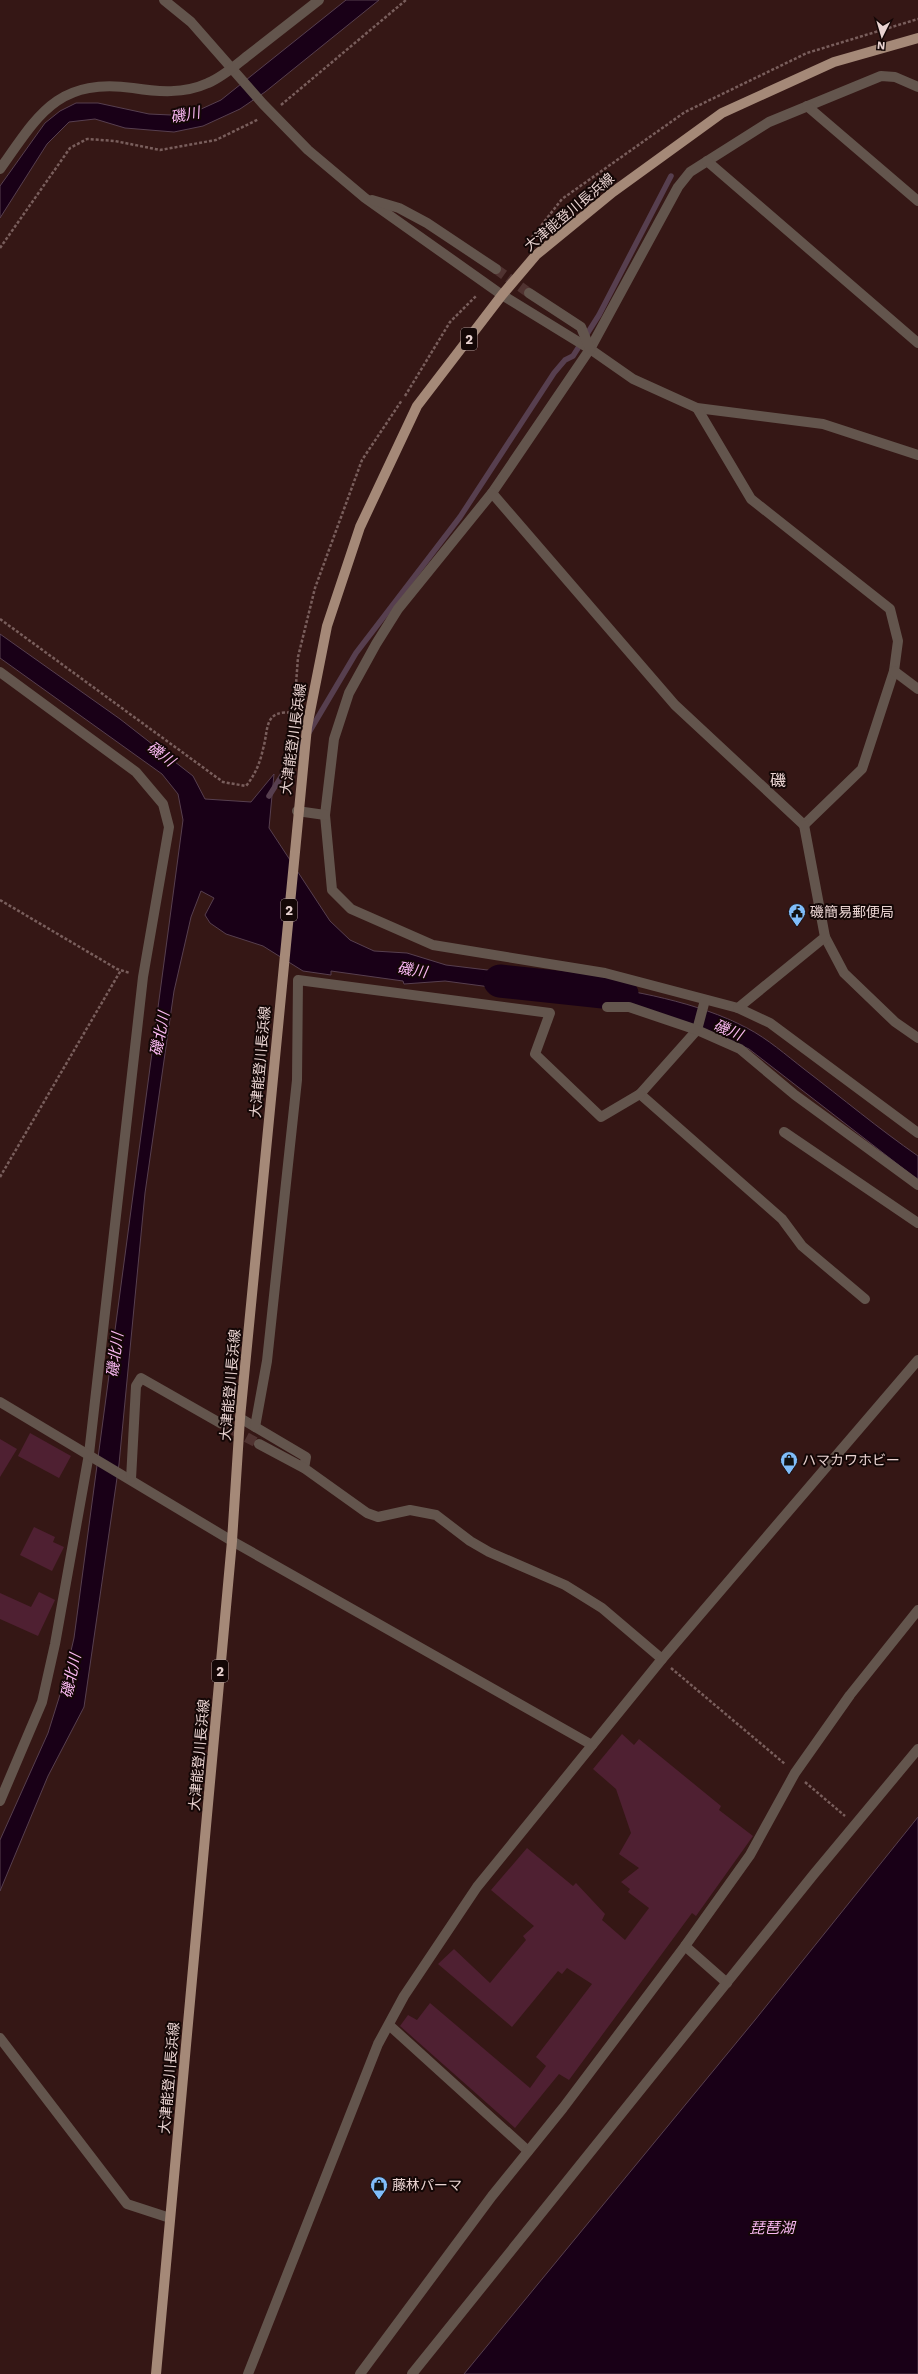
<svg xmlns="http://www.w3.org/2000/svg" width="918" height="2374" font-family="'Work Sans','Noto Sans JP',sans-serif">
<style>
.water{fill:#190017;stroke:#573f4f}
.lines{fill:none;stroke-linecap:round;stroke-linejoin:round}
.stream{stroke:#573f4f;stroke-width:5.5}
.river{stroke:#190017;stroke-width:33}
.building{fill:#4f2032}
.minor-tunnel{stroke:#503331;stroke-width:10;stroke-dasharray:10 5;stroke-linecap:butt}
.path{stroke:#795e5c;stroke-width:2.5;stroke-dasharray:3 2;stroke-linecap:butt}
.minor{stroke:#63554d;stroke-width:10}
.tertiary{stroke:#63554d;stroke-width:10}
.primary{stroke:#a58978;stroke-width:10}
.labels{text-anchor:middle;stroke-width:4;stroke-linejoin:round;paint-order:stroke}
.shield{fill:#140706;stroke:#a99694;stroke-width:1}
.shield-label{font-size:13px;font-weight:bold;fill:#e9d3d1}
.street-label{font-size:14px;fill:#e9d3d1;stroke:#140706}
.poi-label{font-size:14px;fill:#e9d3d1;stroke:#140706;text-anchor:start}
.water-label{font-size:15px;font-style:italic;fill:#f8b7f0;stroke:#140706}
.quarter-label{font-size:16px;fill:#e9d3d1;stroke:#140706}
</style>
<rect width="100%" height="100%" fill="#351715"/>
<!-- water -->
<g class="water">
<path d="M346 0H379L265 92 240 109 203 126 174 132 125 128 95 119 69 122 47 144 0 218V186L45 123 60 111 76 103H98L149 114 171 115 199 110 221 100Z"/>
<path d="M0 634 120 719 193 776 205 799 251 802 274 774 269 828 330 921 350 940 374 951 407 953 446 965 529 975 528 979 546 981 543 994 445 981 404 984 403 981 331 971V975L303 971 263 946 226 934 210 923 205 915 214 898 201 891 191 917 174 991 145 1193 119 1464 84 1707 48 1776 0 1891V1840L48 1733 63 1685 74 1638 183 820 178 794 162 774 0 658Z"/>
<path d="M577 983C632 990 698 1002 747 1028 768 1039 786 1055 804 1069 842 1098 879 1129 918 1156V1180L749 1049 700 1027 620 1002 575 998Z"/>
<path d="M918 1817V2374H464L755 2020Z"/>
</g>
<g class="lines">
<!-- stream -->
<g class="stream">
<path d="M308 734 356 653 460 517 554 373 565 360 573 356 599 315 671 176"/>
<path d="M269 796 304 741"/>
</g>
<!-- river -->
<path class="river" d="M500 981 622 994"/>
</g>
<!-- building -->
<g class="building">
<path d="M30 1433 71 1456 59 1478 18 1456Z"/>
<path d="M0 1439 17 1449 0 1477Z"/>
<path d="M34 1527 55 1537 53 1542 64 1547 52 1571 20 1555Z"/>
<path d="M39 1592 55 1600 38 1636 0 1619V1593L31 1607Z"/>
<path d="M622 1734 634 1745 639 1739 721 1806 719 1810 753 1836 696 1916 692 1913 569 2080 559 2074 515 2128 400 2026 408 2015 417 2020 430 2003 530 2088 546 2066 536 2057 592 1984 567 1968 562 1974 558 1971 512 2027 438 1964 454 1949 490 1983 526 1940 523 1936 534 1926 491 1890 527 1848 573 1886 576 1883 605 1914 602 1920 625 1940 649 1908 628 1892 630 1889 621 1882 639 1868 619 1854 631 1833 616 1789 593 1769Z"/>
</g>
<g class="lines">
<!-- minor-tunnel -->
<g class="minor-tunnel">
<path d="M496 269 529 293"/>
<path d="M220 1423 259 1444"/>
</g>
<!-- path -->
<g class="path">
<path d="M281 105 406 0"/>
<path d="M529 241 562 199 685 112 807 53 918 19"/>
<path d="M0 248 70 148 87 139 115 141 160 150 216 140 259 119"/>
<path d="M405 396 450 322 477 295"/>
<path d="M0 619 223 782 246 786C255 775 260 763 263 749 269 729 263 709 294 713"/>
<path d="M294 712 298 657 315 588 362 460 402 400"/>
<path d="M0 900 117 969 130 973"/>
<path d="M0 1177 121 970"/>
<path d="M671 1668 785 1764"/>
<path d="M805 1782 845 1816"/>
</g>
<!-- minor -->
<g class="minor">
<path d="M164 0 191 22 263 104 308 150 365 198 502 295 590 349 633 379 697 408 823 424 918 455"/>
<path d="M918 87 895 77 881 76 769 122 690 172 678 187 590 349 492 493 398 609 376 644 349 693 334 739 325 815 332 890 351 909 433 945 605 973 738 1008 770 1023 918 1133"/>
<path d="M807 106 918 201"/>
<path d="M707 161 918 343"/>
<path d="M0 169C39 114 57 78 133 88 158 92 184 94 208 83 223 77 237 64 250 54 273 36 296 18 319 0"/>
<path d="M372 200 399 208 427 223 496 269"/>
<path d="M529 293 581 327 590 349"/>
<path d="M492 493 675 705 804 825 862 769 894 671 898 641 890 609 751 499 697 408"/>
<path d="M894 671 918 689"/>
<path d="M0 672 136 772 163 804 169 827 143 977 89 1454 55 1644 42 1702 0 1801"/>
<path d="M297 811 325 815"/>
<path d="M825 937 844 973 895 1022 918 1038"/>
<path d="M705 1000 697 1030 640 1094 782 1219 802 1246 865 1299"/>
<path d="M607 1007H629L697 1030 740 1049 795 1095 918 1185"/>
<path d="M738 1008 825 937 804 825"/>
<path d="M784 1132 918 1223"/>
<path d="M0 1402 232 1541 592 1745"/>
<path d="M240 1418 306 1457 304 1468"/>
<path d="M255 1427 267 1361 297 1080 298 980 550 1013 535 1054 601 1117 640 1094"/>
<path d="M259 1444 304 1468 367 1513 378 1517 410 1510 436 1515 470 1541 489 1552 565 1585 602 1608 662 1659"/>
<path d="M131 1479 136 1386 141 1378 220 1423"/>
<path d="M685 1946 727 1983"/>
<path d="M389 2025 528 2151"/>
<path d="M0 2038 127 2204 170 2218"/>
<path d="M360 2374 492 2196 563 2108 685 1946 750 1855 795 1773 850 1695 918 1610"/>
<path d="M412 2374 814 1874 918 1749"/>
</g>
<!-- tertiary -->
<path class="tertiary" d="M248 2374 378 2044 404 1996 477 1887 662 1659 918 1360"/>
<!-- primary -->
<path class="primary" d="M156 2374 232 1541 240 1418 295 852 307 727 327 626 360 527 417 406 502 295 536 255 613 192 722 113 834 62 918 38"/>
</g>
<!-- icons -->
<defs>
<g id="civic-pin" transform="scale(0.9)"><path d="M0 17L-7.5 6A9.5 9.5 0 1 1 7.5 6Z" fill="#80bdfa" stroke="#140706"/><path d="M-.6-6.5H3V-4.5H.6V-3L4-1V1h2V6H-6V1h2V-1L-.6-3ZM-1.2 2.5V6h2.4V2.5Z" fill="#111"/></g>
<g id="shop-pin" transform="scale(0.9)"><path d="M0 17L-7.5 6A9.5 9.5 0 1 1 7.5 6Z" fill="#80bdfa" stroke="#140706"/><path d="M-5-2.5h2.3a2.7 3.5 0 0 1 5.4 0H5L5.5 6h-11ZM-1.5-2.5h3a1.5 2.3 0 0 0-3 0Z" fill="#111"/></g>
</defs>
<g fill-rule="evenodd">
<use href="#civic-pin" x="797" y="912"/>
<use href="#shop-pin" x="789" y="1460"/>
<use href="#shop-pin" x="379" y="2185"/>
</g>
<g class="labels">
<!-- shield labels -->
<g class="shield">
<rect x="461" y="328" width="16" height="22" rx="3"/>
<rect x="281" y="899" width="16" height="22" rx="3"/>
<rect x="212" y="1660" width="16" height="22" rx="3"/>
</g>
<g class="shield-label">
<text x="469" y="344">2</text>
<text x="289" y="915">2</text>
<text x="220" y="1676">2</text>
</g>
<!-- street labels -->
<g class="street-label">
<text transform="translate(569 212) rotate(-40)" y="5">大津能登川長浜線</text>
<text transform="translate(293 739) rotate(-82)" y="5">大津能登川長浜線</text>
<text transform="translate(260 1062) rotate(-85)" y="5">大津能登川長浜線</text>
<text transform="translate(230 1385) rotate(-85)" y="5">大津能登川長浜線</text>
<text transform="translate(199 1755) rotate(-85)" y="5">大津能登川長浜線</text>
<text transform="translate(169 2078) rotate(-85)" y="5">大津能登川長浜線</text>
</g>
<!-- poi labels -->
<g class="poi-label">
<text x="810" y="917">磯簡易郵便局</text>
<text x="802" y="1465">ハマカワホビー</text>
<text x="392" y="2190">藤林パーマ</text>
</g>
<!-- water labels -->
<g class="water-label">
<text transform="translate(185 115) rotate(-11)" y="5">磯川</text>
<text transform="translate(161 754) rotate(37)" y="5">磯川</text>
<text transform="translate(412 970) rotate(9)" y="5">磯川</text>
<text transform="translate(728 1030) rotate(23)" y="5">磯川</text>
<text transform="translate(160 1034) rotate(-79)" y="5">磯北川</text>
<text transform="translate(115 1355) rotate(-83)" y="5">磯北川</text>
<text transform="translate(71 1676) rotate(-78)" y="5">磯北川</text>
<text x="772" y="2233">琵琶湖</text>
</g>
<!-- quarter labels -->
<g class="quarter-label">
<text x="778" y="786">磯</text>
</g>
</g>
<!-- north arrow -->
<g transform="translate(882 36) rotate(185)" stroke="#140706" stroke-width="3" paint-order="stroke">
<path d="M0-3L7 15L0 10L-7 15Z" fill="#e9d3d1"/>
<text y="-6" font-size="11" font-weight="bold" text-anchor="middle" fill="#e9d3d1">N</text>
</g>
</svg>
